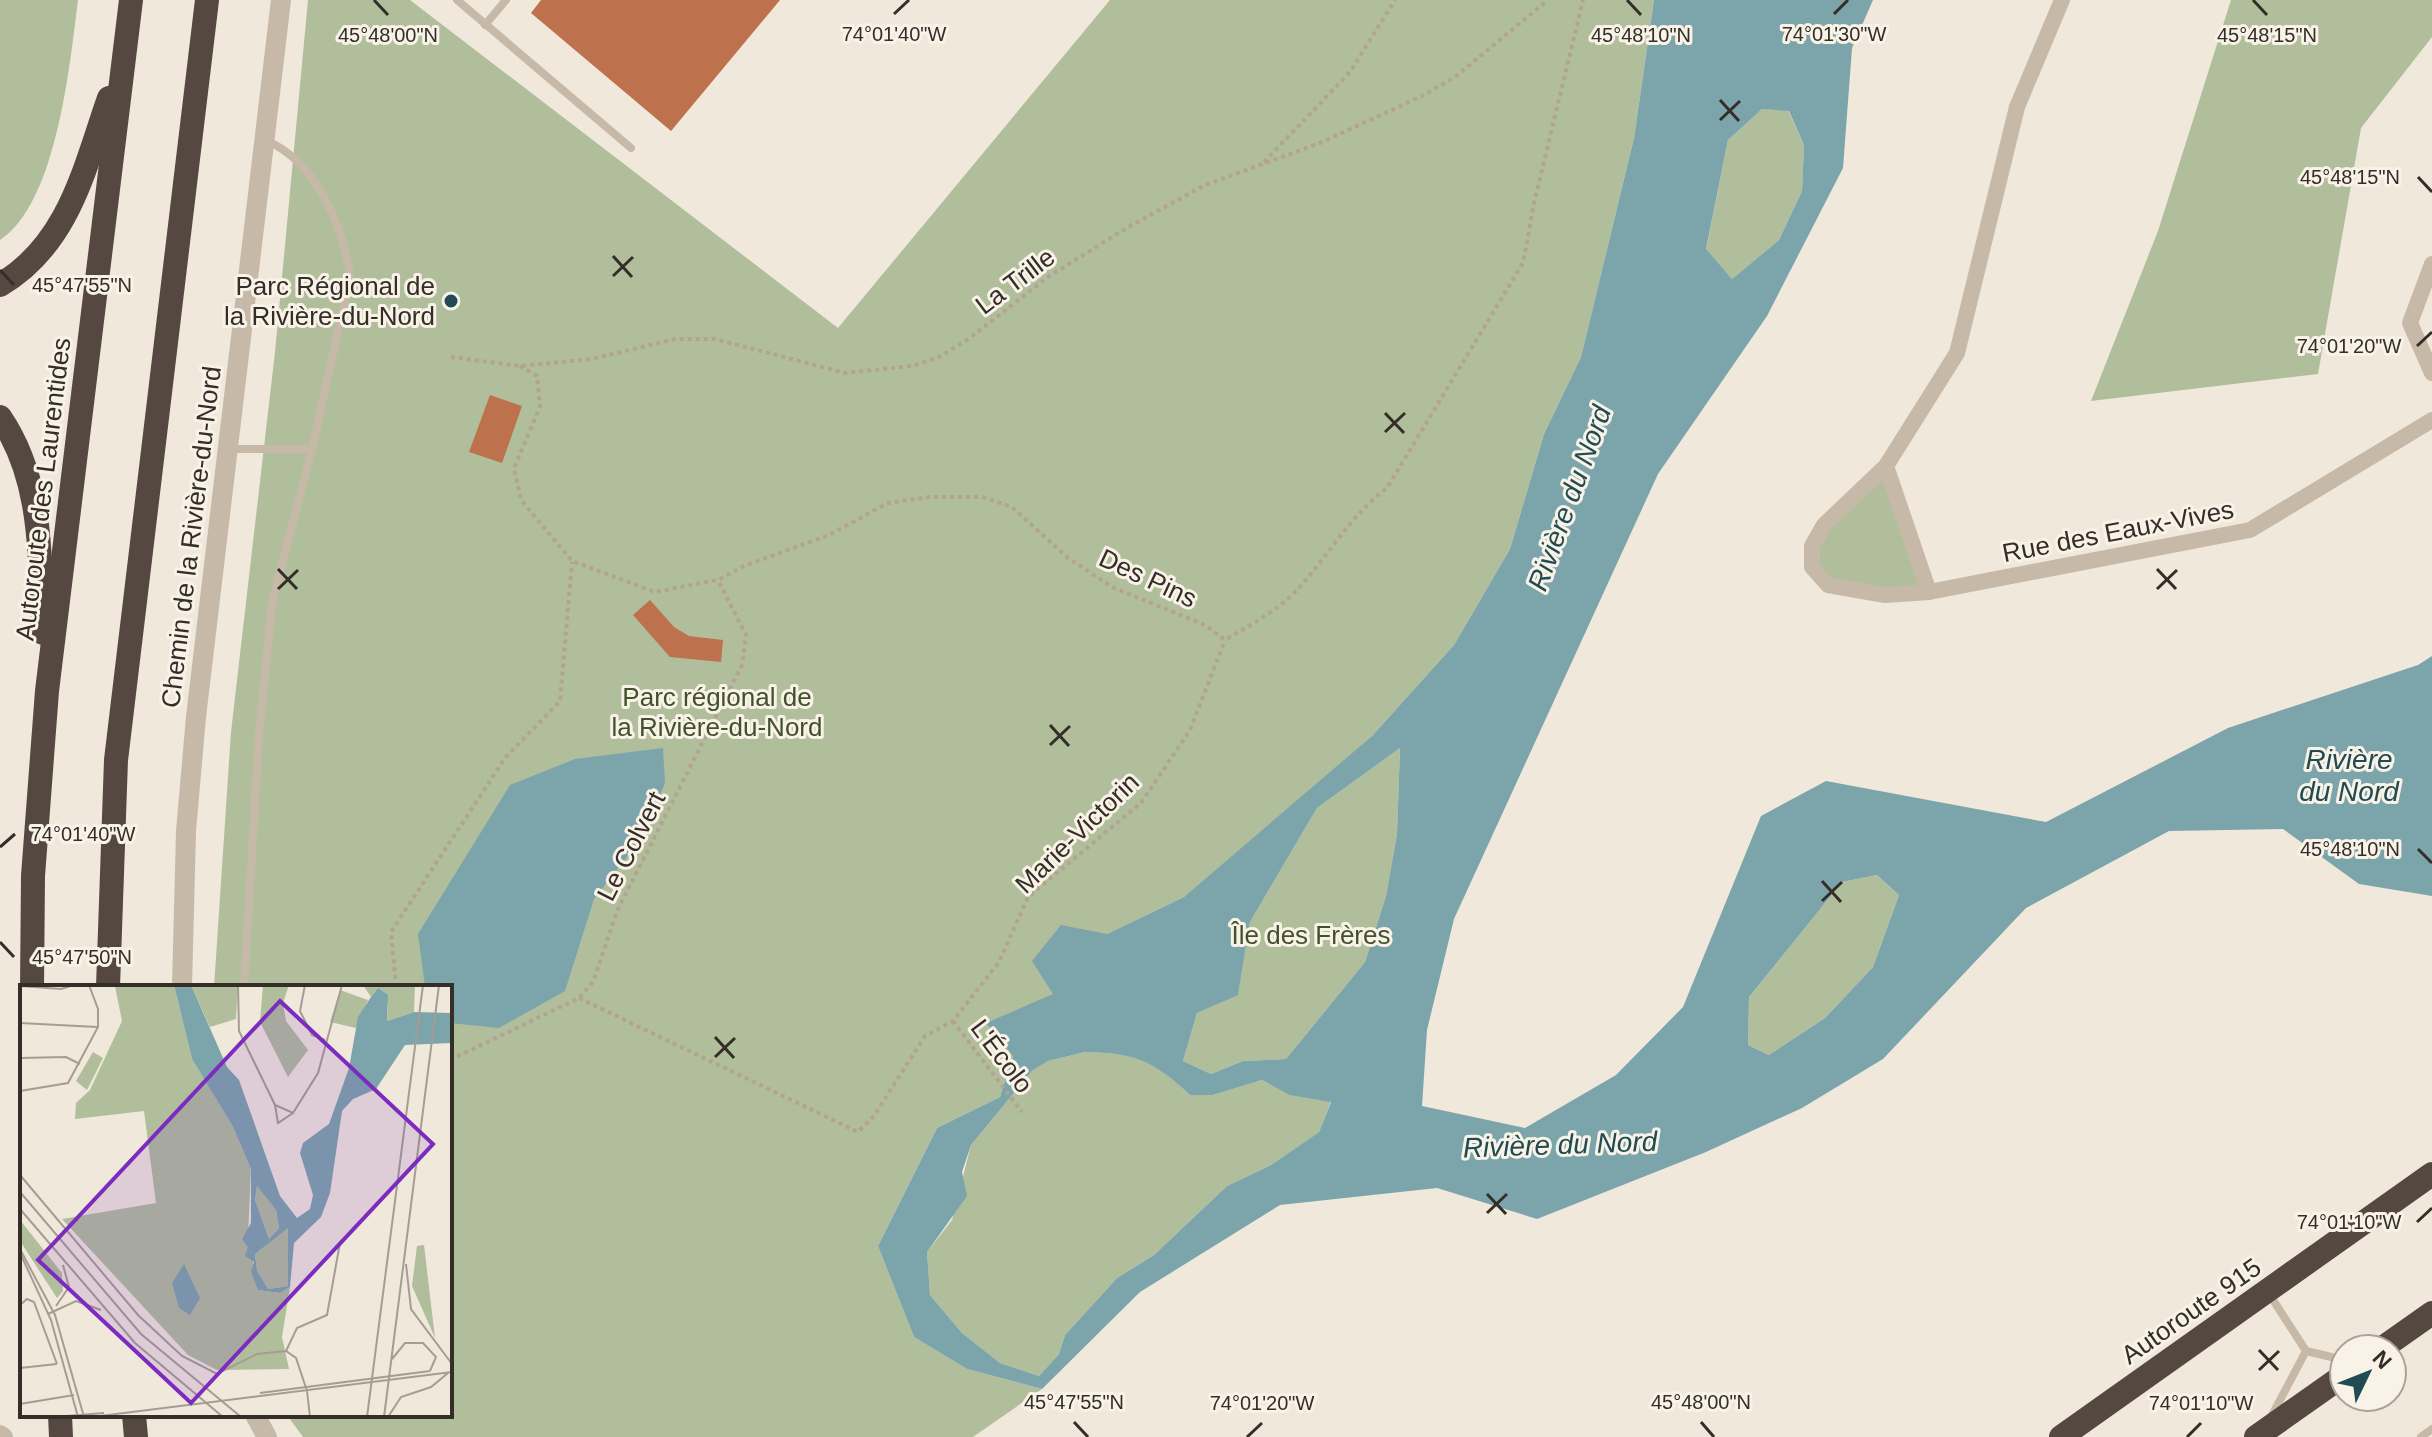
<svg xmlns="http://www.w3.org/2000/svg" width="2432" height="1437" font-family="Helvetica,sans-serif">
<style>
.green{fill:#b0be9c}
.water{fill:#7ca5ab;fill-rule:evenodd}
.building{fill:#bd714c}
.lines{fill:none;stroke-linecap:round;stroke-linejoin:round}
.path{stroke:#b2a393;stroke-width:4;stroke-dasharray:4 4;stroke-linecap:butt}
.service{stroke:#c7b9a8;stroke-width:8}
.minor{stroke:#c7b9a8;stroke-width:16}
.tertiary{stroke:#c7b9a8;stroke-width:20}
.motorway{stroke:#554840;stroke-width:24}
.ticks{fill:none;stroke:#342d28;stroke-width:3}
.poi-dot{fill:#214b52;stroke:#f8f2e7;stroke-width:3}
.labels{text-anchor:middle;stroke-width:6;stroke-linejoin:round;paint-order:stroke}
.street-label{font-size:26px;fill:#342d28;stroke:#f8f2e7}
.poi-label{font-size:26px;fill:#342d28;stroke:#f8f2e7;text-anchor:end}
.park-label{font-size:26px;fill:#41512d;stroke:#f8f2e7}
.water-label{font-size:28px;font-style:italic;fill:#214b52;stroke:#f8f2e7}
.inset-road{fill:none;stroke:#a59d93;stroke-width:2}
.view{fill:#7b2cbf;fill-opacity:0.15;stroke:#7b2cbf;stroke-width:4}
.inset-edge{fill:none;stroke:#342d28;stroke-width:4}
.ticks-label{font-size:20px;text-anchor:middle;fill:#342d28;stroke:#f8f2e7;stroke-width:6;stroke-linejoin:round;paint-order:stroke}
</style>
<rect width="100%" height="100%" fill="#f0e8db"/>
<!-- green -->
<g class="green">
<path d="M0 0H78C70 63 57 203 0 240Z"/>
<path d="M308 0H410L838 328 1110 0H1654L1634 138 1581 357 1544 434 1510 549 1454 645 1372 736 1239 853 1184 897 1107 934 1053 994 1013 1056 1000 1097 937 1128 878 1246 914 1337 967 1369 1042 1389 973 1437H303L287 1415H450V987H214L231 732 275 352Z"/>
<path d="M2231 0H2432V37L2361 128 2318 374 2091 401 2158 231Z"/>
<path d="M1762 109 1788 110 1804 145 1802 191 1779 240 1732 279 1706 250 1728 140Z"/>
<path d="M1886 466 1929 592 1828 585 1812 567 1824 525Z"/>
<path d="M1400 748 1397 834 1386 896 1365 962 1286 1059 1243 1061 1211 1074 1183 1061 1197 1013 1238 994 1250 922 1317 808Z"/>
<path d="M1877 875 1899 895 1873 967 1825 1018 1769 1055 1748 1045 1749 997 1842 882Z"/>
<path d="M1085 1052C1138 1053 1151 1058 1190 1095H1213L1262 1080 1289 1095 1331 1101 1319 1132 1271 1165 1227 1186 1154 1255 1117 1278 1065 1335 1059 1354 1039 1376 1000 1363 962 1333 930 1295 927 1252 952 1220 971 1145 1032 1071 1048 1061Z"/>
</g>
<!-- water -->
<g class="water">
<path d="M1654 0H1873L1852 48 1843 168 1767 316 1658 474 1454 919 1427 1030 1422 1106 1525 1128 1616 1075 1683 1007 1761 816 1826 781 2046 822 2228 728 2418 665 2432 656V896L2359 884 2283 829 2169 831 2026 908 1883 1059 1802 1108 1706 1152 1537 1219 1437 1188 1280 1205 1140 1292 1042 1389 967 1369 914 1337 878 1246 937 1128 1000 1097 1013 1056 986 1023 1053 994 1032 961 1061 925 1107 934 1184 897 1372 736 1454 645 1510 549 1544 434 1581 357 1634 138ZM1762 109 1789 111 1804 145 1802 191 1779 240 1732 279 1706 249 1728 140ZM1400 748 1397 834 1386 896 1365 962 1286 1059 1243 1061 1211 1074 1183 1061 1197 1013 1238 995 1250 922 1317 808ZM1877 875 1899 895 1873 967 1825 1018 1769 1055 1748 1045 1749 997 1842 882ZM1085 1052C1135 1053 1153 1060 1190 1095H1213L1262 1080 1289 1095 1331 1102 1319 1132 1271 1165 1227 1186 1154 1255 1117 1278 1065 1335 1059 1354 1039 1376 1000 1363 962 1333 930 1295 927 1252 967 1196 962 1172 971 1145 1032 1071 1048 1061Z"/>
<path d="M663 748 665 783 642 838 594 899 565 991 499 1028 450 1023V987H425L418 934 510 785 575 759Z"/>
</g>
<!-- building -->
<g class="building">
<path d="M541 0H780L671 131 531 13Z"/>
<path d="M490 395 522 406 502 463 469 452Z"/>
<path d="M650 600 674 627 689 636 723 640 721 662 670 657 633 615Z"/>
</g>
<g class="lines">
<!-- path -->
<g class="path">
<path d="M1264 162 1350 72 1395 0"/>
<path d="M451 357 520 366 592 359 675 339H715L845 373 912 366 939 357 967 340 1048 277 1130 226 1205 185 1320 143 1422 96 1455 77 1548 0"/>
<path d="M520 366 537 376 540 407 514 468 521 500 572 561 655 592 718 580 744 566 829 535 888 503 929 497H982L1012 507 1068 558 1112 587 1205 625 1225 640C1250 625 1276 612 1297 590 1328 556 1350 516 1387 488L1523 263 1534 203 1583 0"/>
<path d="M396 987 391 932 505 758 560 701 572 562"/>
<path d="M579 998 858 1132 874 1116 925 1036 953 1021 999 962 1028 897 1141 803 1190 730 1225 640"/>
<path d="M953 1021 1022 1112"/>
<path d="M450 1060 579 998 593 982 617 911 742 665 746 635 718 580"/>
</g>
<!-- service -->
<g class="service">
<path d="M457 0 631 148"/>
<path d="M485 25 506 0"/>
<path d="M229 449H312"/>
<path d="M244 987 259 734 272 603 312 449 350 277C344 227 315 161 267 141"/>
<path d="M2268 1292 2306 1351"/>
<path d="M2271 1417 2306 1351 2344 1360"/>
<path d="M2421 1437 2432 1429"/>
</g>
<!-- minor -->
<g class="minor">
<path d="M2062 0 2017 107 1957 353 1886 466 1929 592 2250 530 2432 420"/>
<path d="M2432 264 2410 323 2432 373"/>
<path d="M1886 466 1824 525 1812 546V567L1828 585 1885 595 1929 592"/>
</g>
<!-- tertiary -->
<g class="tertiary">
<path d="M182 987 186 831 196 717 281 0"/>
<path d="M255 1415 267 1437"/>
<path d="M0 1435 3 1437"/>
</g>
<!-- motorway -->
<g class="motorway">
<path d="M0 285C69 244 84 169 109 98"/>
<path d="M0 417C44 481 39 559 43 633"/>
<path d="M32 987 33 876 47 691 131 0"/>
<path d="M108 987 116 760 207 0"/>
<path d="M2381 1349 2432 1313"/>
<path d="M60 1415 61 1437"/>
<path d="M134 1415 136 1437"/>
<path d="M2061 1437 2432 1174"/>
<path d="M2256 1437 2344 1375"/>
</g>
</g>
<!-- ticks -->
<path class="ticks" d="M374 0 388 15M1627 0 1641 15M2253 0 2267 15M894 14 909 0M1834 14 1848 0M1720 100 1739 121M1720 120 1740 101M2418 177 2432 192M613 256 632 277M0 270 14 285M613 276 633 257M2417 346 2432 332M1385 413 1404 433M1385 432 1405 413M278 569 297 589M2157 569 2176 589M278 589 298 570M2157 589 2177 570M1050 725 1069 746M1050 745 1070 726M0 847 15 834M2418 849 2432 863M1822 881 1841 902M1822 901 1842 882M0 942 14 957M715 1037 734 1058M715 1057 735 1038M1487 1194 1506 1214M1487 1213 1507 1194M2417 1222 2432 1208M2259 1350 2278 1370M2259 1370 2279 1351M1074 1422 1088 1437M1701 1422 1714 1437M1247 1437 1262 1423M2187 1437 2201 1423"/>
<!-- markers -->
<circle class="poi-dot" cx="451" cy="301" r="8"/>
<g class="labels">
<!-- street labels -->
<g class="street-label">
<text transform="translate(1015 281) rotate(-37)" y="9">La Trille</text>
<text transform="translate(43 489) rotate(-83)" y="9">Autoroute des Laurentides</text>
<text transform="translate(2118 531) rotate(-11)" y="9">Rue des Eaux-Vives</text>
<text transform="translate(191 537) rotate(-83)" y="9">Chemin de la Rivière-du-Nord</text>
<text transform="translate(1148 578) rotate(25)" y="9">Des Pins</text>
<text transform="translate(1077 833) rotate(-44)" y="9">Marie-Victorin</text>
<text transform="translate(631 846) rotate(-63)" y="9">Le Colvert</text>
<text transform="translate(1002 1056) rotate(53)" y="9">L'Écolo</text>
<text transform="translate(2191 1311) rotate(-35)" y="9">Autoroute 915</text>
</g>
<!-- poi labels -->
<g class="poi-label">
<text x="435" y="295">Parc Régional de<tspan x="435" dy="30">la Rivière-du-Nord</tspan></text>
</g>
<!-- park labels -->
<g class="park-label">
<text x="717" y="706">Parc régional de<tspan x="717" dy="30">la Rivière-du-Nord</tspan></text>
<text x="1311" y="944">Île des Frères</text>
</g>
<!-- water labels -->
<g class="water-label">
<text transform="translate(1569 498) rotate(-70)" y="10">Rivière du Nord</text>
<text x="2349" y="769">Rivière<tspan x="2349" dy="32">du Nord</tspan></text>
<text transform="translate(1560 1144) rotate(-2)" y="10">Rivière du Nord</text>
</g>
</g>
<!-- overview -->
<g transform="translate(20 985)">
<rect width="432" height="432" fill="#f0e8db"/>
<path d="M154 0 172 74 213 142 231 184 228 250 238 305 260 308 270 302 262 352 269 384 197 385 168 370 42 234 136 218 124 126 55 134 56 118 70 105 102 36 95 1ZM171 0H218L216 34 190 42ZM243 0H269L263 18 266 36 288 65 268 92 240 37ZM343 0H395L394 27 367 36 368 20 358 3 351 12ZM320 5 348 15 336 43 310 37ZM73 67 83 73 67 105 56 96ZM237 200 256 225 259 243 249 254 235 215ZM0 235 42 288 43 306 37 313 0 256ZM268 242V301L248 304 237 285 235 269ZM404 260 415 353 392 301 397 261Z" fill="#b0be9c"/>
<path d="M154 0H171L207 82 219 95 260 211 277 233 290 224 293 210 280 168 283 158 309 139 329 83 338 32 351 12 358 3 368 10 367 36 394 27 432 28V58L385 60 356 104 333 114 322 126 310 208 301 232 274 258 270 302 260 308 238 305 231 287 234 277 225 271 228 262 222 254 231 238V184L213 142 172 74ZM237 201 256 225 259 243 249 254 235 215ZM268 243V301L248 304 237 285 235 269ZM164 279 180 313 170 330 159 323 152 298Z" fill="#7ca5ab" fill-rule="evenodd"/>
<path class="inset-road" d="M218 0 219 46 255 120 273 128 298 88 322 0M285 0 280 26 292 50 305 55M0 1 41 4 54 0M0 38 77 42M0 73 46 72 60 79M0 106 48 98 78 42V24L69 0M255 120 258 138 273 128M0 190 118 330 162 371 197 389 237 369 266 366 276 373 287 406M0 207 121 349 221 432M0 224 115 358 203 432M0 264 35 330 64 432M1 270 31 335 58 432M386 279 391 324 432 379M0 320 7 314 14 317 37 379M36 321 49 302 43 280M28 329 56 316 81 325M266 366 277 343 307 330 320 258M372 374 385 358H403L416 372 410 386M0 383 37 379M287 406 290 432M240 408 410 386M0 419 54 410M34 432 84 428M72 432 432 387M347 432 403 0M364 432 419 0M368 432 381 412 411 402 428 388"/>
<path class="view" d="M260 16 413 159 171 418 18 275Z"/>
<rect width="432" height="432" class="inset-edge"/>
</g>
<g class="ticks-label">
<text x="894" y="41">74°01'40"W</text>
<text x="1834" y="41">74°01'30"W</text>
<text x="388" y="42">45°48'00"N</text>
<text x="2267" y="42">45°48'15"N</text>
<text x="1641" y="42">45°48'10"N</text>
<text x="2350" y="184">45°48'15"N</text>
<text x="82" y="292">45°47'55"N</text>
<text x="2349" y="353">74°01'20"W</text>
<text x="83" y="841">74°01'40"W</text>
<text x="2350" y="856">45°48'10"N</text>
<text x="82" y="964">45°47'50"N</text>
<text x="2349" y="1229">74°01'10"W</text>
<text x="1074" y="1409">45°47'55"N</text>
<text x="1701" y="1409">45°48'00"N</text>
<text x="1262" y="1410">74°01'20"W</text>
<text x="2201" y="1410">74°01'10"W</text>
</g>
<!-- north arrow -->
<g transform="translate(2368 1373) rotate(47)"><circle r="38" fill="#f8f2e7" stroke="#aaa39b" stroke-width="2"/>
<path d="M0-6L14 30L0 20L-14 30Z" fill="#214b52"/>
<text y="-12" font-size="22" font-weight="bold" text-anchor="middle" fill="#342d28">N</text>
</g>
</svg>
